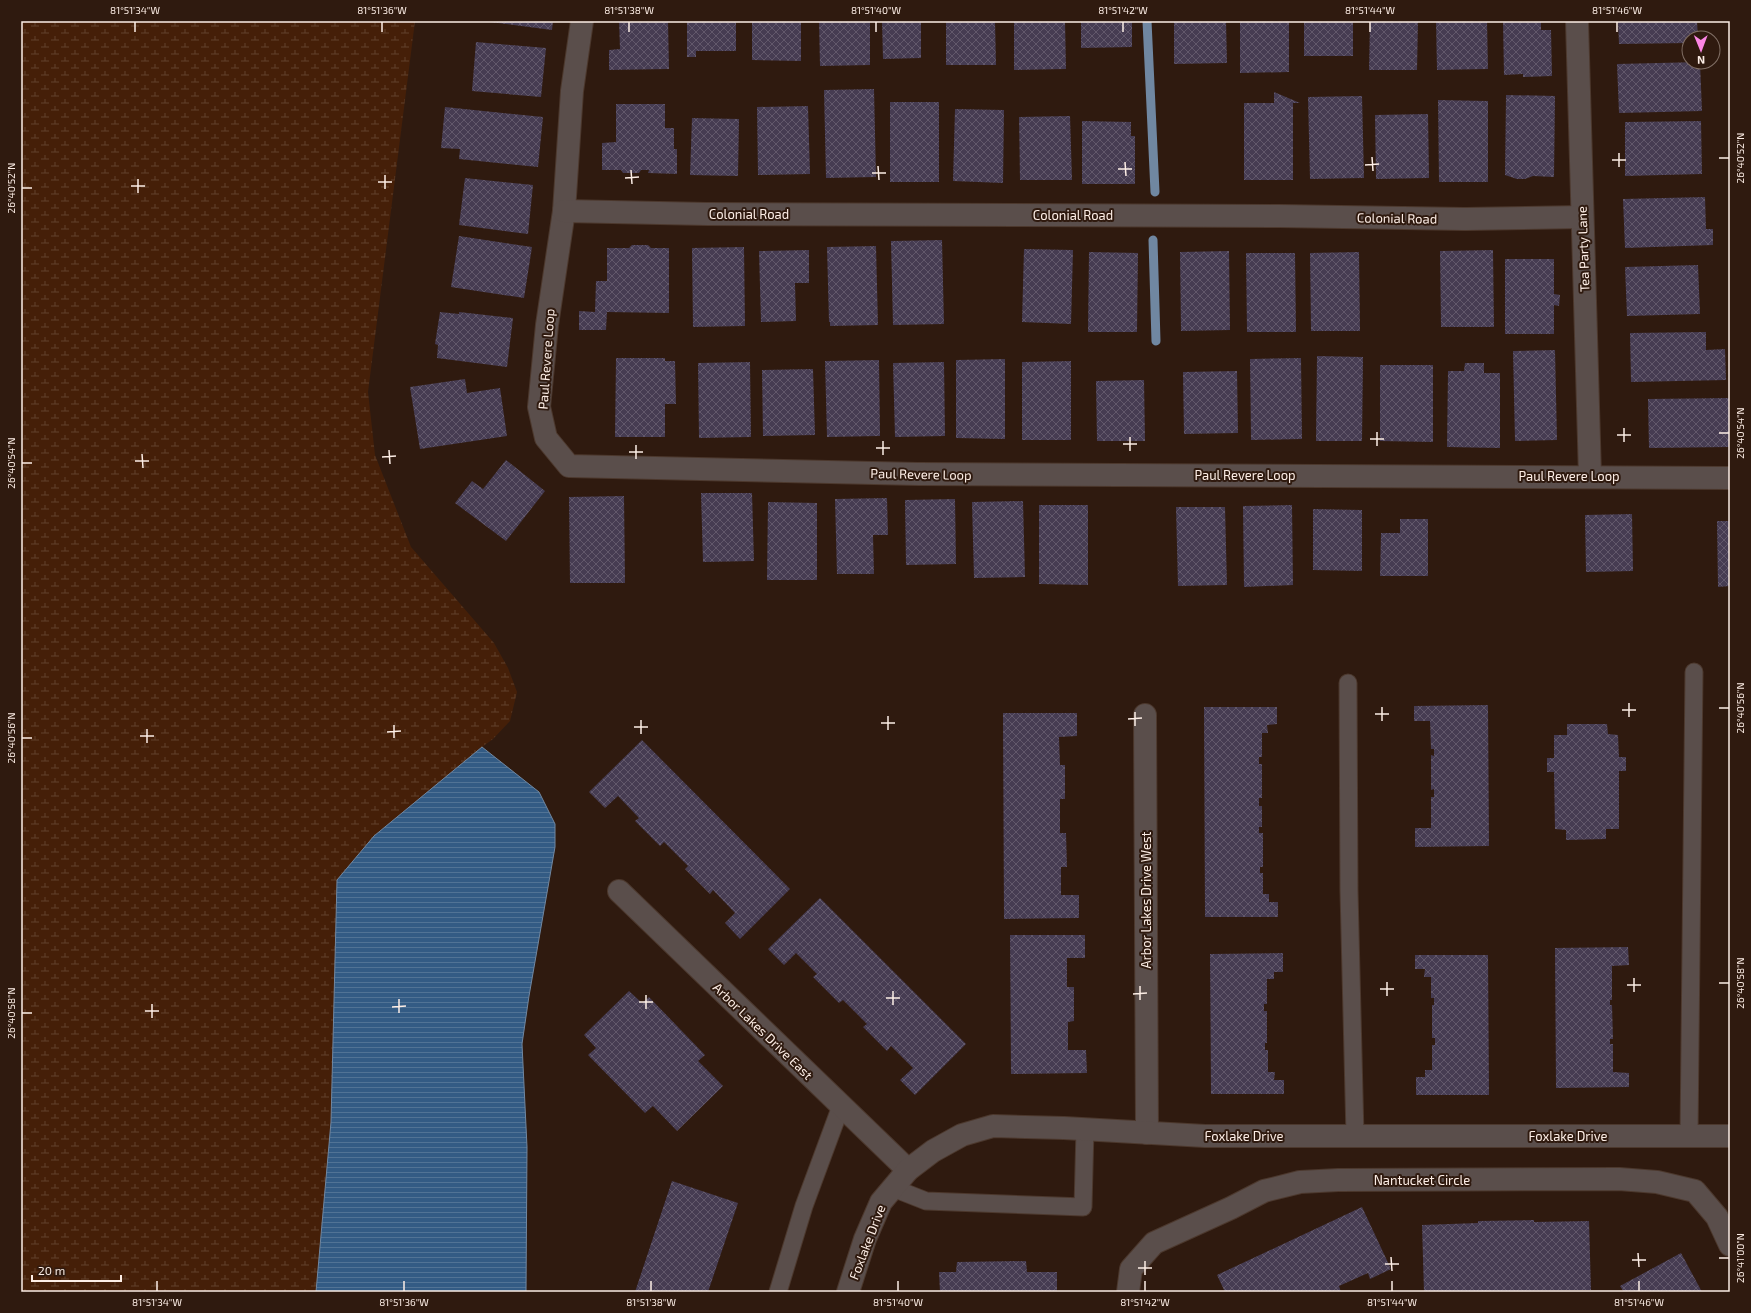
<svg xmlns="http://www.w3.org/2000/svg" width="1751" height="1313" font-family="'Exo 2',sans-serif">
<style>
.wetland{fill:url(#wetland-marsh)}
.water{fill:url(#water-rules);stroke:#7087a1}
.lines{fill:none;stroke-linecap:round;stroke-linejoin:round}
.stream{stroke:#7087a1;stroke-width:9}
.building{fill:url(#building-cross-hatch)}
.lane-casing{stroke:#4c382d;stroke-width:19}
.street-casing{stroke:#4c382d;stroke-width:24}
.lane{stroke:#5a4e4b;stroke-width:17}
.street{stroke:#5a4e4b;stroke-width:22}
.ticks{fill:none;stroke:#fdeee6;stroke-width:1.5}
.labels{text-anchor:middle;stroke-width:4;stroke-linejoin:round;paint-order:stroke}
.street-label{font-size:13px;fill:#fdeee6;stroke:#2f1a0f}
.neatline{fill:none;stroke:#fdeee6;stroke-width:1.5}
.ticks-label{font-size:10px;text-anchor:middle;fill:#fdeee6}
</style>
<defs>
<pattern id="wetland-marsh" width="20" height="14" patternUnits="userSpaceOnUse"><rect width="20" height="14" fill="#451f08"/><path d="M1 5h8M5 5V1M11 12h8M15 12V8" fill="none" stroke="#61402c"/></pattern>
<pattern id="water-rules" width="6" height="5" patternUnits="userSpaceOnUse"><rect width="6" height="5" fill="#335b84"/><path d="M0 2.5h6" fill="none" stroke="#517395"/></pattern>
<pattern id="building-cross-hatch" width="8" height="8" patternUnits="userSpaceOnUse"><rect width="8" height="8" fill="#463c52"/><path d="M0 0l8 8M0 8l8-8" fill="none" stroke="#62586b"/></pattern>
</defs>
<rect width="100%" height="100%" fill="#2f1a0f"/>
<!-- wetland -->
<path class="wetland" d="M21 21H415L368 392 375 455 411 547 494 643 508 668 517 692 510 721 493 739 482 747 331 1122 316 1292H21Z"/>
<!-- water -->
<path class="water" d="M482 747 539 792 555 824V847L529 996 522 1044 527 1147 526 1292H316L331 1122 337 880 374 836Z"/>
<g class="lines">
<!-- stream -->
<g class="stream">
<path d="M1147 21 1155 192"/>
<path d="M1153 240 1156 341"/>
</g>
</g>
<!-- building -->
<g class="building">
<path d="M482 21H553L552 30Z"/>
<path d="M619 21H668L669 69 609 70V50L620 49Z"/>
<path d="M687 21H736V51H696V57H687Z"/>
<path d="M752 21H801V61L752 60Z"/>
<path d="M819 21H870V65L820 66Z"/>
<path d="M882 21H921V58L883 59Z"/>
<path d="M946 21H995L996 65H946Z"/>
<path d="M1014 21H1065L1066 69 1014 70Z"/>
<path d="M1081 21H1132V47L1081 48Z"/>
<path d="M1174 21H1226L1227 63 1174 64Z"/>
<path d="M1240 21H1289V72L1240 73Z"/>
<rect x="1304" y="21" width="49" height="35"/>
<path d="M1370 21H1418L1417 70H1369Z"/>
<path d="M1436 21H1487L1488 69 1437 70Z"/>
<path d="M1503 21H1541V30H1551L1552 76 1523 77V74L1504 75Z"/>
<path d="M1618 21H1697L1698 38H1689V43L1619 44Z"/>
<path d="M476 42 546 48 541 97 472 91Z"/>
<path d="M1700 62 1702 111 1619 113 1617 64Z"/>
<path d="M874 89 876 177 826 178 824 90Z"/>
<path d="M1274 92 1300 103H1293V180H1244V103H1274Z"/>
<path d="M1506 95 1555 96 1554 177 1533 176 1525 179H1517L1505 175Z"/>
<path d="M1362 96 1364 178 1310 179 1308 97Z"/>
<path d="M1438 100 1488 101V182H1439Z"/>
<rect x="890" y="102" width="49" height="80"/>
<path d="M616 104H665V128H674V149H677V174L648 173 649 170H641L639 173H623L621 170H602V143L616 142Z"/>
<path d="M808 106 810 174 758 175 757 107Z"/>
<path d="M445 107 543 117 538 167 459 159 460 149 441 148Z"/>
<path d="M955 109 1004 110 1003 183 953 181Z"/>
<path d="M1428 114 1429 178 1376 179 1375 115Z"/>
<path d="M1070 116 1072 180H1020L1019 117Z"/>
<path d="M692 118 739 119 738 176 690 175Z"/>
<path d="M1082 121 1131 122V136H1135V184H1082Z"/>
<path d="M1701 121 1702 174 1625 176V122Z"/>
<path d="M465 178 533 185 528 234 459 225Z"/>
<path d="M1705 197 1706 229H1713V245L1625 248 1623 199Z"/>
<path d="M459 236 532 247 524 298 451 287Z"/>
<path d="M942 240 944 324 893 325 891 241Z"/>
<path d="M632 245H648L651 248H669V313L607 312 606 330H579V311L595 312 596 281H607V248H629Z"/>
<path d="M876 246 878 325 830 326V322H829L827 247Z"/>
<path d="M744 247 745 326 693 327 692 248Z"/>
<path d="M1024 249 1073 250 1071 324 1022 322Z"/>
<path d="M809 250V283H795L796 321 761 322 759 251Z"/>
<path d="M1493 250 1494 327H1441L1440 251Z"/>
<path d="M1229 251 1230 330 1181 331 1180 252Z"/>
<path d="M1089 252 1138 253 1137 332H1088Z"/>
<path d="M1359 252 1360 331H1311L1310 253Z"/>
<path d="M1246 253H1295L1296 332H1247Z"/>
<path d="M1505 259H1554V294L1560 295 1559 306 1554 305V334H1505Z"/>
<path d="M1698 265 1700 314 1627 316 1625 267Z"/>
<path d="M440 312 459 314V312L513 318 507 367 437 358 438 345 435 344Z"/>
<path d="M1706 332V350L1725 349 1726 380 1631 382 1630 333Z"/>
<path d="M1555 350 1557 440 1515 441 1513 351Z"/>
<path d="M1317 356 1363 357 1362 441H1316Z"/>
<path d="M616 358H665V361H675L676 404H665V437H615Z"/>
<path d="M1301 358 1302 439 1251 440 1250 359Z"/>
<path d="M1005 359V439L956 438V360Z"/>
<path d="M879 360 880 436 827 437 825 361Z"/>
<path d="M1071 361V440H1022V362Z"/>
<path d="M750 362 751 437 699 438 698 363Z"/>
<path d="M944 362 945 436 895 437 893 363Z"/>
<path d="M1465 363H1484V373H1500V448L1447 447 1448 371H1464Z"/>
<path d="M1380 365H1433V442L1380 441Z"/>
<path d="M813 369 815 435 763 436 762 370Z"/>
<path d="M1237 371 1238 433 1184 434 1183 372Z"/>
<path d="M465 379 467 393 500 388 507 436 420 449 410 387Z"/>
<path d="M1144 380 1145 441H1097L1096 381Z"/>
<path d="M1729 398V447L1649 448 1648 399Z"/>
<path d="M506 460 545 491 506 541 455 503 472 481 483 489Z"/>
<path d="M701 493H752L754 561 703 562Z"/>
<path d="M624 496 625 583H570L569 497Z"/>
<path d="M887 498 888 535H873L874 574H837L835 499Z"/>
<path d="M955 499 956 564 906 565 905 500Z"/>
<path d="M1023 501 1025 577 974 578 972 502Z"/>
<path d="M768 502 817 503V580H767Z"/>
<path d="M1039 505H1088V585L1039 584Z"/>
<path d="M1292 505 1293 585 1244 587 1243 506Z"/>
<path d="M1176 507H1225L1227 585 1178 586Z"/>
<path d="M1313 509 1362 510V571L1313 570Z"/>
<path d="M1632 514 1633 571 1586 572 1585 515Z"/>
<path d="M1400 519H1428V576H1380L1381 533H1400Z"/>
<path d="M1717 521H1730V586L1718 587Z"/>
<path d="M1488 705 1489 846 1415 847V828H1431V797H1434V789L1431 790V755L1434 756V749H1431L1430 721H1414V706Z"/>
<path d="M1204 707H1277V724L1267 725 1268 733H1262V757H1259V764H1262V798H1259V806H1262V827H1259V833H1263V867H1260V873H1263V894H1269V902H1278V917H1205Z"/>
<path d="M1003 713H1077V736L1059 737 1060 765H1065V799H1060V833H1066L1067 867H1061V895H1079V918L1004 919Z"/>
<path d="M1567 724H1607L1608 734 1618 735 1619 757H1626V771H1619V829H1606V839L1566 840V830L1555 829 1554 772H1547V758H1554V735H1567Z"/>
<path d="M642 740 790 889 740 939 725 923 735 913 713 890 710 894 685 869 688 866 664 842 660 846 635 821 639 818 618 796 605 808 589 792Z"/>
<path d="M820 898 966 1044 915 1095 900 1080 913 1068 891 1046 887 1051 863 1027 867 1024 843 1000 839 1003 813 977 817 974 796 953 784 965 768 949Z"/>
<path d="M1010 935H1085V958H1067V987H1074V1021L1068 1022V1050H1086L1087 1073 1011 1074Z"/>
<path d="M1628 947 1629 965 1612 966V1000H1610V1005H1612L1613 1039H1610V1044H1613V1072L1629 1073V1087L1556 1088 1555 948Z"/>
<path d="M1283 953V972H1274V979H1267V1004H1264V1011H1267V1043H1265V1050H1268V1072H1275L1274 1080H1284V1094H1211L1210 954Z"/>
<path d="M1415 955H1488L1489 1095H1416V1077H1425V1070H1432V1045H1435V1038H1432V1005H1434V998H1431V977H1424L1425 969H1415Z"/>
<path d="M629 991 642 1003 649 997 705 1055 698 1061 723 1086 677 1131 653 1106 645 1113 588 1055 596 1048 584 1035Z"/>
<path d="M672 1181 738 1203 708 1292H635Z"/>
<path d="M1362 1207 1391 1269 1370 1279 1368 1273 1339 1286 1341 1292H1225L1217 1275Z"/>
<path d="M1534 1220V1222L1589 1221 1591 1290 1424 1292 1422 1225 1478 1223V1221Z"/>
<path d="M1681 1253 1702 1292H1624L1620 1286Z"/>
<path d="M1026 1261 1027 1272H1057V1292H940L939 1272H956L957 1262Z"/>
</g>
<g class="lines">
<!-- lane casing -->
<g class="lane-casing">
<g id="lane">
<path d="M1348 683 1349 891 1355 1136"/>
<path d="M1689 1136 1694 672"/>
<path d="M893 1188 926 1201 1083 1207 1085 1129"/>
<path d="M778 1292 804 1206 841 1106"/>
</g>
</g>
<!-- street casing -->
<g class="street-casing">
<g id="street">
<path d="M582 21 572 91 564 211 547 325 539 407 546 438 569 466 918 474 1730 478"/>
<path d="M1577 21 1590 476"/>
<path d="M564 211 707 214 1280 216 1465 219 1582 217"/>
<path d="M1145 715 1147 1133"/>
<path d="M619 891 908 1170"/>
<path d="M848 1292 865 1239 881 1202 908 1170 933 1151 962 1135 993 1126 1064 1128 1205 1136H1730"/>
<path d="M1128 1292 1131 1269 1154 1243 1231 1208 1264 1191 1300 1182 1338 1180 1619 1179 1657 1182 1695 1191 1717 1217 1730 1245"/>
</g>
</g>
<!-- lane -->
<use href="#lane" class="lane"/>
<!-- street -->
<use href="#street" class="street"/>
</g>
<!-- ticks -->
<path class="ticks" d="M135 22V32M382 22V32M629 22V32M876 22V32M1123 22V32M1370 22V32M1617 22V32M1619 153V167M1372 157 1373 171M1719 158H1729M1612 160H1626M1125 162 1126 176M1365 165 1379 164M878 166 879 180M1118 169H1132M631 170 632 184M872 173H886M385 175V189M625 178 639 177M138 179V193M378 182H392M131 186H145M22 188H32M1624 428V442M1377 432V446M1719 433H1729M1617 435H1631M1130 437V451M1370 439H1384M883 441V455M1123 444H1137M636 445V459M876 448H890M389 450 390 464M629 452H643M142 454 143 468M382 457 396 456M135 461H149M22 463H32M1629 703V717M1382 707V721M1719 708H1729M1622 710H1636M1135 712V726M1375 714H1389M888 716V730M1128 719 1142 718M641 720V734M881 723H895M394 725V738M634 727H648M147 729V743M387 732 401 731M140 736H154M22 738H32M1634 978V992M1387 982V996M1719 983H1729M1627 985H1641M1140 986V1000M1380 989H1394M893 991V1005M1133 994 1147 993M646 995V1009M886 998H900M399 999V1013M639 1002H653M152 1004V1018M392 1007 406 1006M145 1011H159M22 1013H32M1638 1253 1639 1267M1391 1257 1392 1271M1719 1258H1729M1632 1260H1646M1145 1261V1275M1385 1264H1399M1138 1268H1152M157 1281V1291M404 1281V1291M651 1281V1291M898 1281V1291M1145 1281V1291M1392 1281V1291M1639 1281V1291"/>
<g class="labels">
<!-- street labels -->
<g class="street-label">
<text x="749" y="219">Colonial Road</text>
<text x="1073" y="220">Colonial Road</text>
<text transform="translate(1397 218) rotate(1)" y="5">Colonial Road</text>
<text transform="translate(1583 249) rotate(-92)" y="5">Tea Party Lane</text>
<text transform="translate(546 359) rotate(-86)" y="5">Paul Revere Loop</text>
<text transform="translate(921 474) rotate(1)" y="5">Paul Revere Loop</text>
<text x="1245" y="480">Paul Revere Loop</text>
<text x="1569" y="481">Paul Revere Loop</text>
<text transform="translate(1146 900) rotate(-90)" y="5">Arbor Lakes Drive West</text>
<text transform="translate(763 1031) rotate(44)" y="5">Arbor Lakes Drive East</text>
<text x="1244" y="1141">Foxlake Drive</text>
<text x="1568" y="1141">Foxlake Drive</text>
<text x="1422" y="1185">Nantucket Circle</text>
<text transform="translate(867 1242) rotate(-69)" y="5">Foxlake Drive</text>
</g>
</g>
<!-- border -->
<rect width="1751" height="1313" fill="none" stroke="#2f1a0f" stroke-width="44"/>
<!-- north arrow -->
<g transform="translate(1701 50) rotate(179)"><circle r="19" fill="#2f1a0f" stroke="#816f65"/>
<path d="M0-3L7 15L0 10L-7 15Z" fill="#fc86e4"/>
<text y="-6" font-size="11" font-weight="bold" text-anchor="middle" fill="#fdeee6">N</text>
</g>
<!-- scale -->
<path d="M32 1275v6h89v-6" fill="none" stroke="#fdeee6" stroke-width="2"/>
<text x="38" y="1275" font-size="12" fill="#fdeee6" stroke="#2f1a0f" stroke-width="3" paint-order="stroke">20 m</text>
<rect x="22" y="22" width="1707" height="1269" class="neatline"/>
<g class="ticks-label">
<text x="135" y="14">81°51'34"W</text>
<text x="382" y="14">81°51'36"W</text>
<text x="629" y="14">81°51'38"W</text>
<text x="876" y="14">81°51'40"W</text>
<text x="1123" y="14">81°51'42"W</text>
<text x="1370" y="14">81°51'44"W</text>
<text x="1617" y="14">81°51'46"W</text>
<text transform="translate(1740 158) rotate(-90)" y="4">26°40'52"N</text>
<text transform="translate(11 188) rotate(-90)" y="4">26°40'52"N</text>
<text transform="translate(1740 433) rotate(-90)" y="4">26°40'54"N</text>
<text transform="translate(11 463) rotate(-90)" y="4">26°40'54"N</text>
<text transform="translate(1740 708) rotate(-90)" y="4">26°40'56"N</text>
<text transform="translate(11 738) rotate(-90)" y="4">26°40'56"N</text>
<text transform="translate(1740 983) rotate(-90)" y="4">26°40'58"N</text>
<text transform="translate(11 1013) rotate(-90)" y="4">26°40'58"N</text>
<text transform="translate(1740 1258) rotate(-90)" y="4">26°41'00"N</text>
<text x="157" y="1306">81°51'34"W</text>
<text x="404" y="1306">81°51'36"W</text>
<text x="651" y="1306">81°51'38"W</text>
<text x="898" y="1306">81°51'40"W</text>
<text x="1145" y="1306">81°51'42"W</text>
<text x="1392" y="1306">81°51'44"W</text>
<text x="1639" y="1306">81°51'46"W</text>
</g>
</svg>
